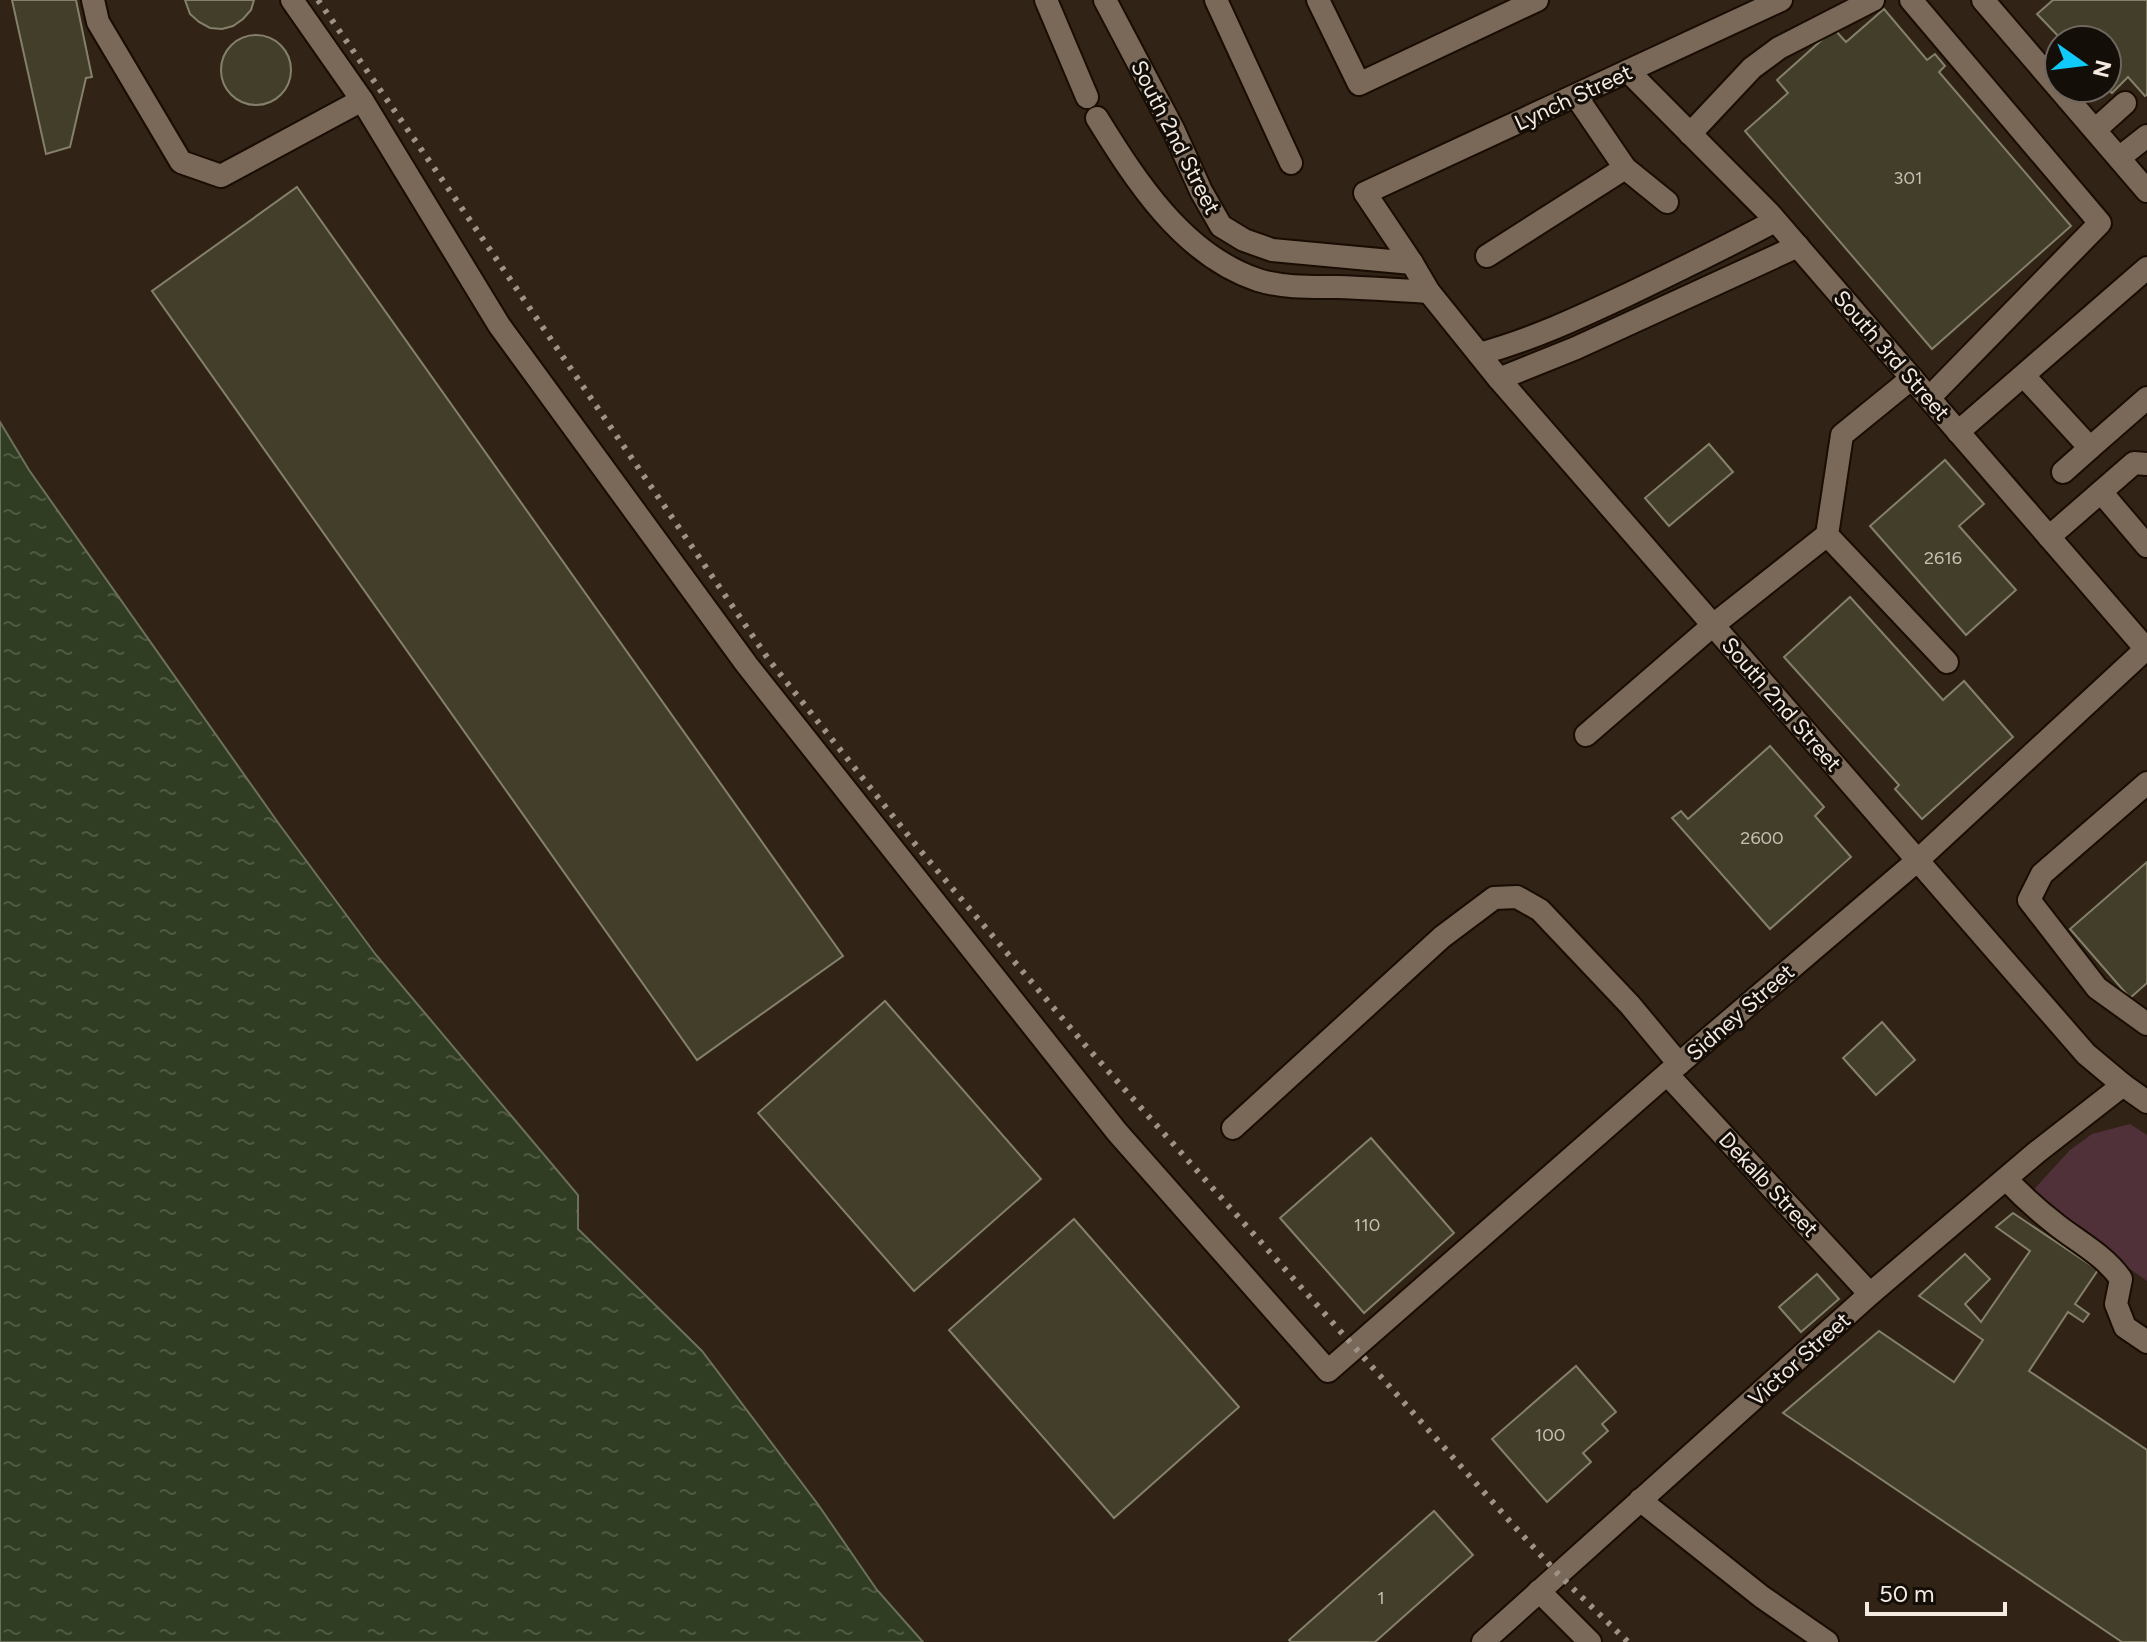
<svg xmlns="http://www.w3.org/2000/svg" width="2147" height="1642" font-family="Figtree,sans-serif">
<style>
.green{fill:#503139}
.water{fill:url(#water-ripples);stroke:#6c715b;stroke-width:2}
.building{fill:#423e2a;stroke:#84806a;stroke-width:2}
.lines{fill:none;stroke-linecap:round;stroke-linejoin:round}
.minor-casing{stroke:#190c02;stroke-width:26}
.minor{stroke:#7a6959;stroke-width:22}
.rail{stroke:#9f9388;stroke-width:6;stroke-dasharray:4 8;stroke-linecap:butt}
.labels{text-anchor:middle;stroke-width:6;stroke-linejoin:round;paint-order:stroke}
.number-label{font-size:18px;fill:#c8bfb3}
.street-label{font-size:22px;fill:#f4eae1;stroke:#140e08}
</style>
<defs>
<pattern id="water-ripples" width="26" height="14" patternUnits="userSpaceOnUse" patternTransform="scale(2)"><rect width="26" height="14" fill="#313d22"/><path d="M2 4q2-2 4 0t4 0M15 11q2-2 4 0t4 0" fill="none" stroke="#4f5942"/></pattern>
</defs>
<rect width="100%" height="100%" fill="#312315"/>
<!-- green -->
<path class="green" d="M2130 1124 2147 1135V1281L2027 1197 2070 1150 2092 1134Z"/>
<!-- water -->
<path class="water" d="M0 422 29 470 279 824 376 955 578 1195V1229L702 1351 817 1503 877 1590 923 1642H0Z"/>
<!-- building -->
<g class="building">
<path d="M12 0H76L92 77 86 78 70 147 46 154Z"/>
<path d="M185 0H254L251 10 243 19 233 26 222 29 210 28 199 22 190 14Z"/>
<path d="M2053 0H2147V95L2145 96 2128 77 2112 93 2107 88V40H2062L2037 14Z"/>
<path d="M1884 9 1927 60 1935 54 1945 66 1939 72 2071 226 1932 349 1745 131 1788 93 1777 80 1834 29 1846 42Z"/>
<circle cx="256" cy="70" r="35"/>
<path d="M297 187 843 956 697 1060 152 291Z"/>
<path d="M1709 444 1733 472 1669 526 1645 498Z"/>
<path d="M1945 460 1984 504 1959 526 2016 590 1966 635 1870 526Z"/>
<path d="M1850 597 1943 700 1964 681 2013 737 1922 819 1895 789 1899 785 1784 657Z"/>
<path d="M1770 746 1824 807 1815 816 1851 857 1770 929 1672 818 1681 811 1688 819Z"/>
<path d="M2147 862V983L2130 998 2070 929Z"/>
<path d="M885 1001 1041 1179 914 1291 758 1113Z"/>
<path d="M1882 1022 1915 1060 1876 1095 1843 1058Z"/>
<path d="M1371 1138 1454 1233 1364 1313 1280 1218Z"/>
<path d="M2013 1213 2098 1270 2075 1304 2089 1314 2083 1322 2068 1312 2029 1371 2147 1450V1642H2122L1783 1413 1879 1331 1954 1382 1983 1340 1919 1296 1965 1254 1990 1279 1965 1304 1981 1322 2030 1251 1996 1227Z"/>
<path d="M1074 1219 1239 1407 1114 1518 949 1330Z"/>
<path d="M1817 1274 1839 1299 1801 1332 1779 1307Z"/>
<path d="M1576 1366 1616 1412 1602 1424 1608 1431 1583 1453 1591 1462 1547 1502 1492 1439Z"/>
<path d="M1434 1511 1473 1555 1375 1642H1291L1289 1640Z"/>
</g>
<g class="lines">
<!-- minor casing -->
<g class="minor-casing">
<g id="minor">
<path d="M93 0 98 22 181 162 221 176 362 100 499 325 747 665 1117 1132 1328 1371 1667 1074 1918 860 2147 648"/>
<path d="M292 0 362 100"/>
<path d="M1046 0 1087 97"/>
<path d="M1105 0 1174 131 1201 191 1221 226 1244 240 1272 250 1412 263"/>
<path d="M1216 0 1291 163"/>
<path d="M1318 0 1359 84 1537 0"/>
<path d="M1781 0 1365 193 1412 263 1429 292 1499 379 2086 1054 2123 1085 2147 1102"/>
<path d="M1911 0 2100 223 1929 398"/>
<path d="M1983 0 2147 191"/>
<path d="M1628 71 1769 213 2146 649"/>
<path d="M1097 118C1136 181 1183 255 1258 280 1283 288 1312 287 1337 287 1368 288 1399 290 1429 292"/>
<path d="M2095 130 2125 103"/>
<path d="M1690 134 1752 68 1779 48 1873 0"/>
<path d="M2119 158 2147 136"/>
<path d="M1625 168 1667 202"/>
<path d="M1487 256 1625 168 1576 96"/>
<path d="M1479 354C1531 340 1578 318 1627 295 1677 271 1726 247 1775 221"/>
<path d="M2024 376 2090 448 2147 398"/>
<path d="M1912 378 1842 435 1827 535 1947 662"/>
<path d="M1499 379 1576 348 1798 246"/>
<path d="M1958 432 2147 268"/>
<path d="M2063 472 2090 448"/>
<path d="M2101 492 2147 546"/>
<path d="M2049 537 2134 463 2147 464"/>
<path d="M1586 735 1712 626 1827 535"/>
<path d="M2147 783 2042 874 2029 900 2097 988 2147 1024"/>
<path d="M1667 1074 1870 1294"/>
<path d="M1233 1128 1442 937 1494 898 1517 897 1540 910 1630 1005 1679 1064"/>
<path d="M2006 1179C2022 1196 2040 1212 2058 1226 2080 1243 2105 1256 2121 1279L2116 1304 2125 1327 2147 1342"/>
<path d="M1640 1500 1762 1597 1827 1642"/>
<path d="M1539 1591 1590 1642"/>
<path d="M1483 1642 1870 1294 2037 1152 2123 1085"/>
</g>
</g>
<!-- minor -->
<use href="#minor" class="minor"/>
<!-- rail -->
<path class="rail" d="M318 0 461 207 769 660 919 849 1085 1045 1515 1527 1558 1574 1628 1642"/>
</g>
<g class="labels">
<!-- number labels -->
<g class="number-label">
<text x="1908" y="184">301</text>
<text x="1943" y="564">2616</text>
<text x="1762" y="844">2600</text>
<text x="1367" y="1231">110</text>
<text x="1550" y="1441">100</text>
<text x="1381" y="1604">1</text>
</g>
<!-- street labels -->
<g class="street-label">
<text transform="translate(1573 97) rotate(-25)" y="8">Lynch Street</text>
<text transform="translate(1176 137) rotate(63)" y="8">South 2nd Street</text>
<text transform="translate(1892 355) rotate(49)" y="8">South 3rd Street</text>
<text transform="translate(1782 704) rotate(49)" y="8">South 2nd Street</text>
<text transform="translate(1740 1012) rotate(-41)" y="8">Sidney Street</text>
<text transform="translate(1769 1184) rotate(47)" y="8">Dekalb Street</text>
<text transform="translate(1799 1359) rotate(-42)" y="8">Victor Street</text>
</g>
</g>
<!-- north arrow -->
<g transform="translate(2083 64) rotate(104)"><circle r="38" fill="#140e08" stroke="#6e665f" stroke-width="2"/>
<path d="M0-6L14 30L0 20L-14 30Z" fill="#10cafa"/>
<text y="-12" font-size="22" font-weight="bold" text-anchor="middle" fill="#f4eae1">N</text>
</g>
<!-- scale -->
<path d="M1867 1602v12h138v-12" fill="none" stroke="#f4eae1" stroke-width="4"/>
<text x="1879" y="1602" font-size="24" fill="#f4eae1" stroke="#140e08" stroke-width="6" paint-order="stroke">50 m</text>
</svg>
